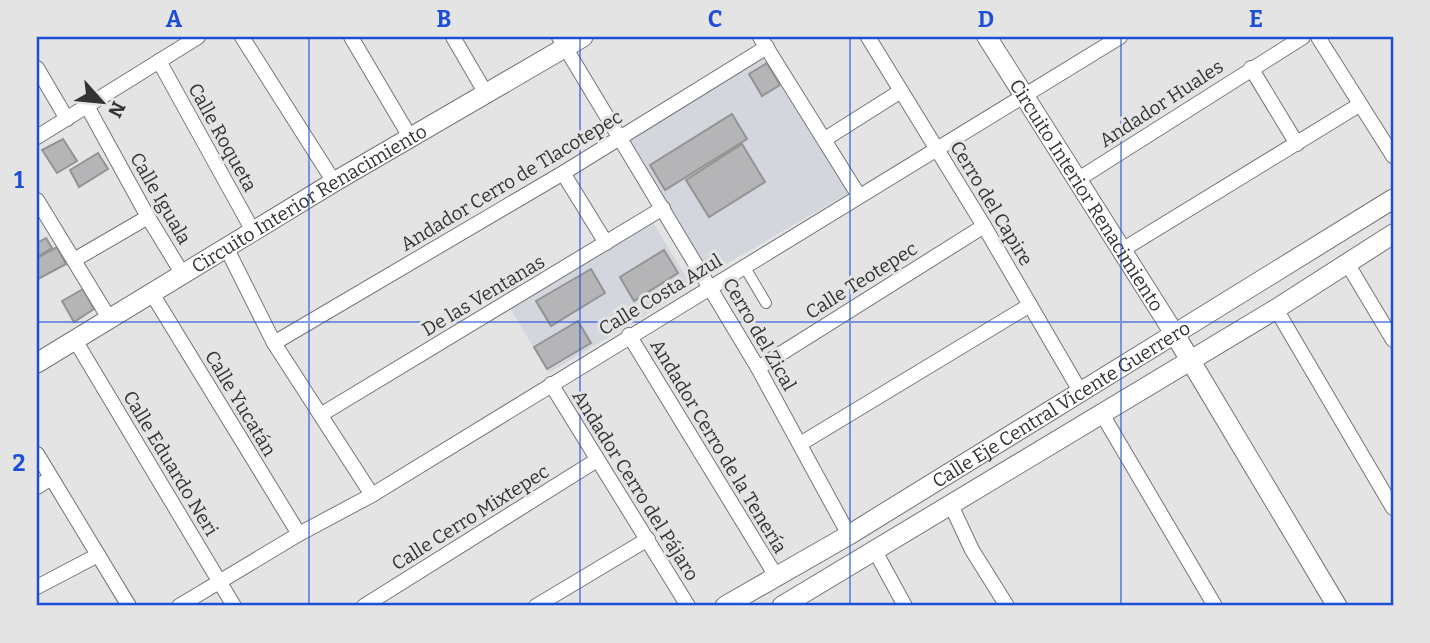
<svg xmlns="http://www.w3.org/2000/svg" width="1430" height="643" font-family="Bitter,serif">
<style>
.built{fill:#d4d6de}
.building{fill:#b5b5b7;stroke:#939394;stroke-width:2}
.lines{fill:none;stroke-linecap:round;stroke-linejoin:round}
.pedestrian-casing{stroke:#747576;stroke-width:12}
.minor-casing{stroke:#747576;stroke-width:16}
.secondary-casing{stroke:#747576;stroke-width:21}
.pedestrian{stroke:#fff;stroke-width:10}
.minor{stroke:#fff;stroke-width:14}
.secondary{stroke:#fff;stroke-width:19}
.grid{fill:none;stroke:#1d4ed8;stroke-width:2;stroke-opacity:0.55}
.labels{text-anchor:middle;stroke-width:6;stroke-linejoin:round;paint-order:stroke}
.street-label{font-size:19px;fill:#323333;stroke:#e4e4e5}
.neatline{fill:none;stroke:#1d4ed8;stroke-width:2.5}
.grid-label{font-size:23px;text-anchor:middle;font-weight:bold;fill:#1d4ed8}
</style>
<rect width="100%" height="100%" fill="#e4e4e5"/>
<!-- built -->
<g class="built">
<path d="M766 51 852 191 709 274 625 137Z"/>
<path d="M653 222 692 287 549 373 510 308Z"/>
</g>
<!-- building -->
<g class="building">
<path d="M767 63 780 85 762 96 749 74Z"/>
<path d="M732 114 747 139 665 190 650 165Z"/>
<path d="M63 139 77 161 57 173 42 150Z"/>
<path d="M742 144 765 182 709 217 686 180Z"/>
<path d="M98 153 108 169 79 187 70 170Z"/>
<path d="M46 238 52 248 37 257V243Z"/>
<path d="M57 247 66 264 38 279 37 258Z"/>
<path d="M664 250 678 273 634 301 620 277Z"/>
<path d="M591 269 605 293 551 326 536 301Z"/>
<path d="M83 289 94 309 74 322 62 301Z"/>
<path d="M578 321 591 343 547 369 534 347Z"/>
</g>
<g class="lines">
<!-- pedestrian casing -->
<g class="pedestrian-casing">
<path id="pedestrian" d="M744 266 766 303"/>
</g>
<!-- minor casing -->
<g class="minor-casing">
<g id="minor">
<path d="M242 37 334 182"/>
<path d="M351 37 410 137"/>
<path d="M453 37 485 92"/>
<path d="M559 37 758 368 849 535"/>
<path d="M760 37 859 196"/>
<path d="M868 37 984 226 1080 391"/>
<path d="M1318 37 1393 156"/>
<path d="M159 61 253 231"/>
<path d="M37 68 67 119"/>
<path d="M1251 68 1297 144"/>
<path d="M87 106 148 217 182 273"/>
<path d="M37 137 198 37"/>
<path d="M825 139 901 91"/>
<path d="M563 173 606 243"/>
<path d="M1077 180 1303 37"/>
<path d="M37 200 109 318"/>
<path d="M226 247 274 343 372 495"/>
<path d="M1122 250 1359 105"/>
<path d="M74 260 148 217"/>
<path d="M1347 263 1393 340"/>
<path d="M151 292 299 534"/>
<path d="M1276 309 1393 508"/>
<path d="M629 335 776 576"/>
<path d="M75 340 234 606"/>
<path d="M274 343 563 173 767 47"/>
<path d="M758 368 984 226"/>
<path d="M551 384 688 606"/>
<path d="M322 414 663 208"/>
<path d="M1102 414 1215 606"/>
<path d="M800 444 1030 305"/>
<path d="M37 454 129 606"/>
<path d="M37 487 51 478"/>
<path d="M951 505 972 550 1007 606"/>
<path d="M875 551 905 606"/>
<path d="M37 587 98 555"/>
<path d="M179 606 299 534 372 495 1120 37"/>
<path d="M364 606 597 460"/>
<path d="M536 606 648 539"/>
</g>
</g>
<!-- secondary casing -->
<g class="secondary-casing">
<g id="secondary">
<path id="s1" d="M987 37 1174 333 1337 606"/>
<path id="s2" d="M37 363 334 182 583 37"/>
<path id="s3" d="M725 606 849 535 1393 199"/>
<path d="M782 606 1276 309 1393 234"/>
</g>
</g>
<!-- pedestrian -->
<use href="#pedestrian" class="pedestrian"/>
<!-- minor -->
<use href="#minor" class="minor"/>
<!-- secondary -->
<use href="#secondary" class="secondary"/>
</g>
<!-- grid -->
<path class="grid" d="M309 37V606M580 37V606M850 37V606M1121 37V606M37 322H1393"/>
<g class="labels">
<!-- street labels -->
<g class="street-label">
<text transform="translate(1161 103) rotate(-33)" y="7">Andador Huales</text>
<text transform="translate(223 137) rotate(61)" y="7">Calle Roqueta</text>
<text transform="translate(511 180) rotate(-31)" y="7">Andador Cerro de Tlacotepec</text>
<text dy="7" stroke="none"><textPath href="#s1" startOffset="187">Circuito Interior Renacimiento</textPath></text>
<text transform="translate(161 198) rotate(60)" y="7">Calle Iguala</text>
<text dy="7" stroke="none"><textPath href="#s2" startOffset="318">Circuito Interior Renacimiento</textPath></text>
<text transform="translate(992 203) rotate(59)" y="7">Cerro del Capire</text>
<text transform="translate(861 280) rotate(-32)" y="7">Calle Teotepec</text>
<text transform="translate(660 294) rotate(-31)" y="7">Calle Costa Azul</text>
<text transform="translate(483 295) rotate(-31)" y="7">De las Ventanas</text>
<text transform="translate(760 334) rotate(60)" y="7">Cerro del Zical</text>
<text transform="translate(241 403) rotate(59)" y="7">Calle Yucatán</text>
<text dy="7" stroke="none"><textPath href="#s3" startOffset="392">Calle Eje Central Vicente Guerrero</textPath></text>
<text transform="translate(719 446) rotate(59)" y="7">Andador Cerro de la Tenería</text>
<text transform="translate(171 463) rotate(59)" y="7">Calle Eduardo Neri</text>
<text transform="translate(636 485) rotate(58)" y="7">Andador Cerro del Pájaro</text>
<text transform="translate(470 517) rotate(-32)" y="7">Calle Cerro Mixtepec</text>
</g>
</g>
<!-- border -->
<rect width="1430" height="643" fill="none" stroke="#e4e4e5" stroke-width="77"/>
<!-- north arrow -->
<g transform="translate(102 102) rotate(117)" stroke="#e4e4e5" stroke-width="5" paint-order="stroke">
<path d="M0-5L12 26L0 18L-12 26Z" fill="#323333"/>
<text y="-10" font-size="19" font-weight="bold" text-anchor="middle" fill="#323333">N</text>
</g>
<rect x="38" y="38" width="1354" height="566" class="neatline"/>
<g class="grid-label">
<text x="174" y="27">A</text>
<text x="444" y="27">B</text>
<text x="715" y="27">C</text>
<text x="986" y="27">D</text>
<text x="1256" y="27">E</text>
<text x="19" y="188">1</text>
<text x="19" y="471">2</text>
</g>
</svg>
